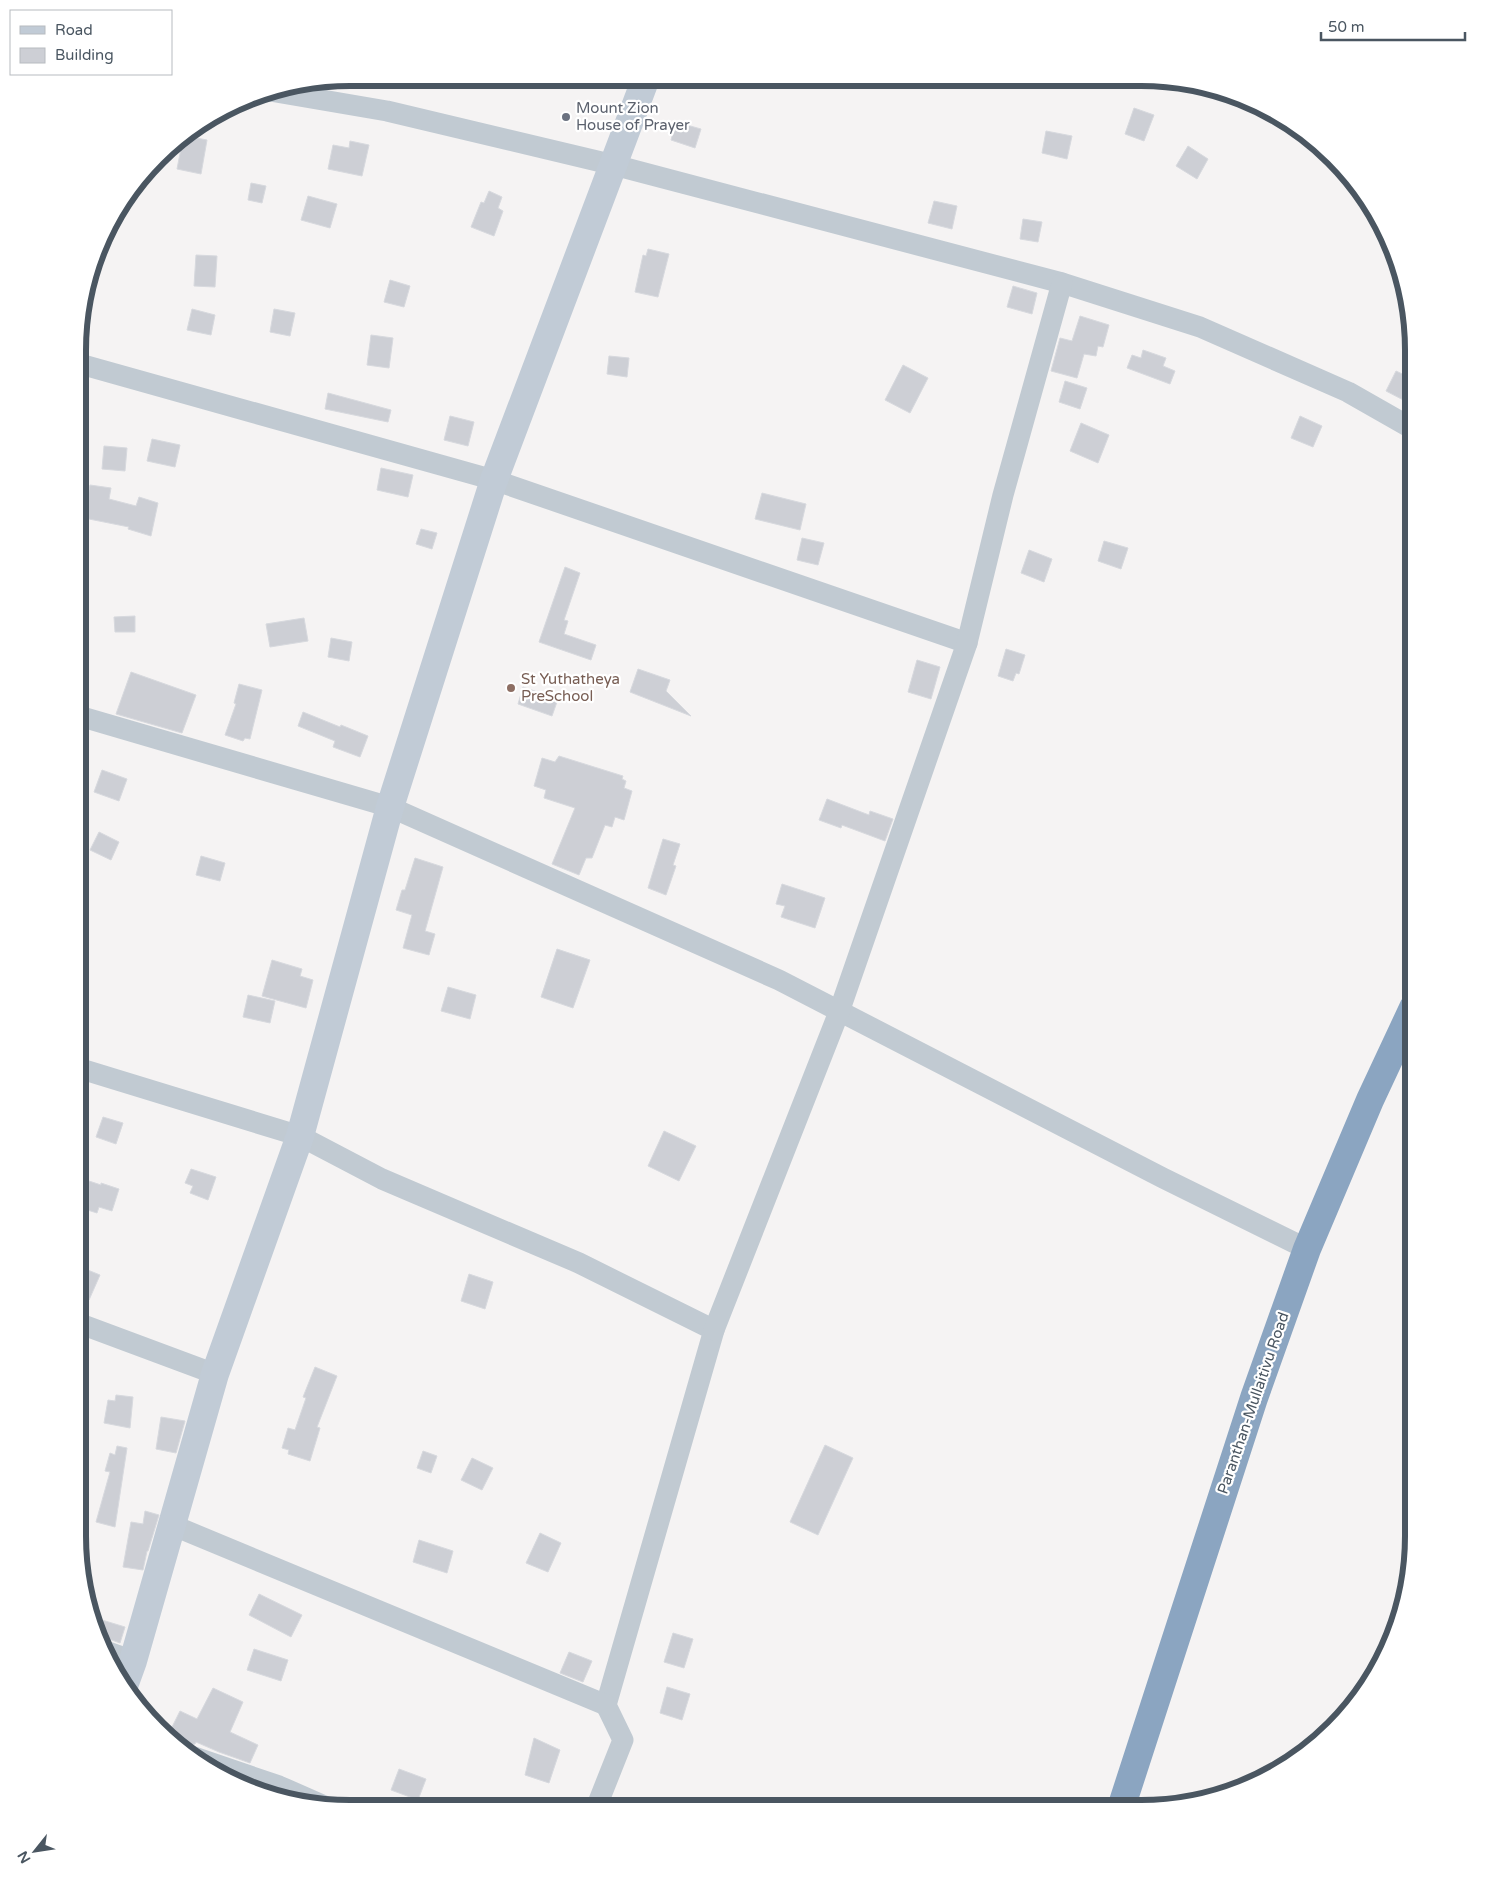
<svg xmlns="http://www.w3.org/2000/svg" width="1491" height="1886" font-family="'Varela Round',sans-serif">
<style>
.building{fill:#cdcfd5;stroke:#d7d9de}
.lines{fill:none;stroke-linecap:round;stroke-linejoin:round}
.street{stroke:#c1cad2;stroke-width:21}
.secondary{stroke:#c1cbd6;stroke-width:28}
.highway{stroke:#8ba5c1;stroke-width:28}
.worship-dot{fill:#6b7280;stroke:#fff;stroke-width:2}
.education-dot{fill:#8d6e63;stroke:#fff;stroke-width:2}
.labels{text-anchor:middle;stroke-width:4.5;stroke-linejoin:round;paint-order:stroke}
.worship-label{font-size:15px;fill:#5b616d;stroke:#fff;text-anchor:start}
.education-label{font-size:15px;fill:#785e54;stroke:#fff;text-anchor:start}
.street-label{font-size:15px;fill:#4a5661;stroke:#fff}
.rim{fill:none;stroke:#4a5661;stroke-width:6}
</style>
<rect width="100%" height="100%" fill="#f5f3f3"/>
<!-- building -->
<g class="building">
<path d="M1134 108 1154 115 1144 141 1125 134Z"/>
<path d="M676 122 701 129 695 148 671 140Z"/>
<path d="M1046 131 1072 136 1067 159 1042 153Z"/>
<path d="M186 136 207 140 201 174 177 169 183 138Z"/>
<path d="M350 141 369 145 362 176 328 169 333 145 349 148Z"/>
<path d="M1188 146 1208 159 1197 179 1176 166Z"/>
<path d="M251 183 266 186 262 203 248 200Z"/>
<path d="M489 191 502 197 498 208 503 211 494 236 471 227 481 202 484 203Z"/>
<path d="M308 196 337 204 330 228 301 220Z"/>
<path d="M934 201 957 206 952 229 928 223Z"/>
<path d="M1023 219 1042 222 1038 242 1020 239Z"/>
<path d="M648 249 669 254 658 297 635 292 643 255 646 256Z"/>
<path d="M196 255 217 256 215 287 194 286Z"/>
<path d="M390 280 410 286 404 307 384 302Z"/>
<path d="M1013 286 1037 293 1032 314 1007 307Z"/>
<path d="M192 309 215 315 211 335 187 330Z"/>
<path d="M274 309 295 313 290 336 270 332Z"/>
<path d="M1080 316 1109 325 1103 347 1098 346 1096 356 1084 354 1077 378 1051 371 1060 338 1072 341Z"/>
<path d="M371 335 393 338 389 368 367 365Z"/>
<path d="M1143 350 1166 358 1163 366 1175 371 1170 384 1127 368 1132 355 1141 358Z"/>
<path d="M609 356 629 358 627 377 607 374Z"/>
<path d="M903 365 928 378 910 413 885 400Z"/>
<path d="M1396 371 1413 379V405L1386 391Z"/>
<path d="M1065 381 1087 388 1080 409 1059 402Z"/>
<path d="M328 393 391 410 388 422 325 409Z"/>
<path d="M450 416 474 422 468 446 444 440Z"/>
<path d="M1300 416 1322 426 1313 447 1291 438Z"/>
<path d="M1081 423 1109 435 1098 463 1070 451Z"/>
<path d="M152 439 180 445 175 467 147 461Z"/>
<path d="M104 446 127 448 125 471 102 469Z"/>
<path d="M381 468 413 475 408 497 377 490Z"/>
<path d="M90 485 111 488 109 499 136 506 139 497 158 503 151 536 128 529 129 527 84 518Z"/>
<path d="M762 493 806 504 800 530 755 519Z"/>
<path d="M421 529 437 533 432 549 416 544Z"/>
<path d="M802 538 824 543 818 565 797 560Z"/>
<path d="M1104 541 1128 548 1121 569 1098 561Z"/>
<path d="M1029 550 1052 559 1044 582 1021 573Z"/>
<path d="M565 567 580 573 564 620 568 621 564 634 596 645 591 660 539 642Z"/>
<path d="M135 616V632H115L114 617Z"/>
<path d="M304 618 308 641 270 647 266 624Z"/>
<path d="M331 638 352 642 349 661 328 657Z"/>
<path d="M1006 649 1025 655 1019 674 1016 673 1013 681 998 676Z"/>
<path d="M917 660 940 667 931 699 908 692Z"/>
<path d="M638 669 670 680 666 691 691 716 630 692Z"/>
<path d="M131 672 196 695 182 733 116 714Z"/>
<path d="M239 684 262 690 250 739 245 738 243 741 225 735 236 704 234 703Z"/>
<path d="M523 687 558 699 552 716 518 704Z"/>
<path d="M303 712 340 727 341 725 368 736 360 757 333 747 335 741 298 726Z"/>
<path d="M559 756 623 776 622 779 626 781 624 788 632 791 624 820 615 817 612 827 605 825 592 858H586L579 875 552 864 575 808 544 798 546 790 534 786 542 758 555 762Z"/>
<path d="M102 770 127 779 119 801 94 792Z"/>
<path d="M827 799 869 815 870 811 893 819 885 841 842 825 841 828 819 820Z"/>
<path d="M99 832 119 842 111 860 90 850Z"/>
<path d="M663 839 680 844 673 865 676 866 666 895 648 888Z"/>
<path d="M201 856 225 863 220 881 196 875Z"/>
<path d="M415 858 443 867 425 931 435 934 429 955 403 948 412 915 396 910 402 890H405Z"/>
<path d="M782 884 825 898 815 928 781 917 785 906 776 904Z"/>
<path d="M557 949 590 960 573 1008 541 997Z"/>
<path d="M272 960 302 969 300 976 313 980 306 1008 262 996Z"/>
<path d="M448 987 476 995 470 1019 441 1011Z"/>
<path d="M248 995 275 1001 270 1023 243 1017Z"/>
<path d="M103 1117 123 1123 116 1144 96 1137Z"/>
<path d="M664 1131 696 1146 679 1181 648 1166Z"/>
<path d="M191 1169 216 1177 208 1200 190 1193 193 1186 185 1183Z"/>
<path d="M86 1180 101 1185V1183L119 1189 112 1211 99 1207 97 1213 78 1207Z"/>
<path d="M78 1266 100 1275 89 1300 78 1295Z"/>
<path d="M469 1274 493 1282 485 1309 461 1301Z"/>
<path d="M315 1367 337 1376 317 1427 320 1428 310 1461 288 1454 289 1450 282 1448 288 1428 295 1430 306 1398 303 1397Z"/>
<path d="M116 1395 133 1397 130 1428 104 1423 108 1400 115 1401Z"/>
<path d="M161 1417 185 1421 176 1453 156 1449Z"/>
<path d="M825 1445 853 1458 818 1535 790 1522Z"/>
<path d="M117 1446 127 1448 115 1527 96 1522 110 1472 105 1471 110 1453 115 1455Z"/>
<path d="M423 1451 437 1456 431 1473 417 1468Z"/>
<path d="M472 1458 493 1468 482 1490 461 1480Z"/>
<path d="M145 1511 159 1515 148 1551H147L143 1570 123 1567 131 1522 143 1524Z"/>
<path d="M540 1533 561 1543 548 1572 526 1563Z"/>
<path d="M419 1540 453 1551 447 1573 413 1562Z"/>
<path d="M259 1594 302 1615 291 1637 249 1615Z"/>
<path d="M102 1620 125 1627 120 1643 109 1639 100 1640 97 1632Z"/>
<path d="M673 1633 693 1639 684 1668 664 1662Z"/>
<path d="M254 1649 288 1660 281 1681 247 1670Z"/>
<path d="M569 1652 592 1661 583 1682 560 1673Z"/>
<path d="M667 1687 690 1694 682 1720 660 1713Z"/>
<path d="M213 1688 243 1702 230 1732 258 1745 250 1763 219 1752 196 1742 195 1744 187 1745 168 1735 180 1711 197 1719Z"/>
<path d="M534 1738 560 1750 549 1783 525 1775Z"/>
<path d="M399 1769 426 1779 418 1800 391 1790Z"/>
</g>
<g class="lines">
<!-- street -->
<g class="street">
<path d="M270 91 387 111 614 165 1062 283 1200 327 1348 392 1413 429"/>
<path d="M80 364 494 480 967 643"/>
<path d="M79 716 390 807 779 980 1163 1178 1307 1249"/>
<path d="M78 1068 300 1136 382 1179 579 1263 714 1330 606 1705 623 1740 596 1808"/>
<path d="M78 1323 215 1374"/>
<path d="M714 1330 839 1012 967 643 1003 495 1062 283"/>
<path d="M172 1525 606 1705"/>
<path d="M105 1651 133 1661"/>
<path d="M191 1756 279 1786 327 1807"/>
</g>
<!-- secondary -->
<path class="secondary" d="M124 1686 133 1661 215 1374 300 1136 390 807 494 480 646 78"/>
<!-- highway -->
<path class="highway" d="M1121 1808 1254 1398 1307 1249 1370 1100 1413 1008"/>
</g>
<!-- markers -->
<circle class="worship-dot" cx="566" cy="117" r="5"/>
<circle class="education-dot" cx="511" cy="688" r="5"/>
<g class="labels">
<!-- worship labels -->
<g class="worship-label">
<text x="576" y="113">Mount Zion<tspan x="576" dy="17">House of Prayer</tspan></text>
</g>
<!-- education labels -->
<g class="education-label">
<text x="521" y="684">St Yuthatheya<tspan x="521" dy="17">PreSchool</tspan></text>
</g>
<!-- street labels -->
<g class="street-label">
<text transform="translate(1253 1403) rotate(-71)" y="5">Paranthan-Mullaitivu Road</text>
</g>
</g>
<!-- crop -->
<path d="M0 0H1491V1886H0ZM350 86H1141A264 264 0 0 1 1405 350V1536A264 264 0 0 1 1141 1800H350A264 264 0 0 1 86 1536V350A264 264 0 0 1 350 86Z" fill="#fff" fill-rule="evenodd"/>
<path class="rim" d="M350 86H1141A264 264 0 0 1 1405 350V1536A264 264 0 0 1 1141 1800H350A264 264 0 0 1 86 1536V350A264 264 0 0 1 350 86Z"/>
<!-- legend -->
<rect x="10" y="10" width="162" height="65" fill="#ffffff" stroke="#b7bbc0"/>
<rect x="20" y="26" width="25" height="8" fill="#c1cbd6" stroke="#b7bbc0"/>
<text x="55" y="35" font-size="15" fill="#4a5661">Road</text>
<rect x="20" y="48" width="25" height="15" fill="#cdcfd5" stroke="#b7bbc0"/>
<text x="55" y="60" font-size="15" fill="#4a5661">Building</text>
<!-- north arrow -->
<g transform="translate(35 1851) rotate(240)" stroke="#ffffff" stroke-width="4" paint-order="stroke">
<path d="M0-4L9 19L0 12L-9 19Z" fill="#4a5661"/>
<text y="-8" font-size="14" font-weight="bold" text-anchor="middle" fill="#4a5661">N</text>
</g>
<!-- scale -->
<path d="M1321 32v8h144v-8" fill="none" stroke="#4a5661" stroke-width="2.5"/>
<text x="1328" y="32" font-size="15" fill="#4a5661" stroke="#ffffff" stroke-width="4" paint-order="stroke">50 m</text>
</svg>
